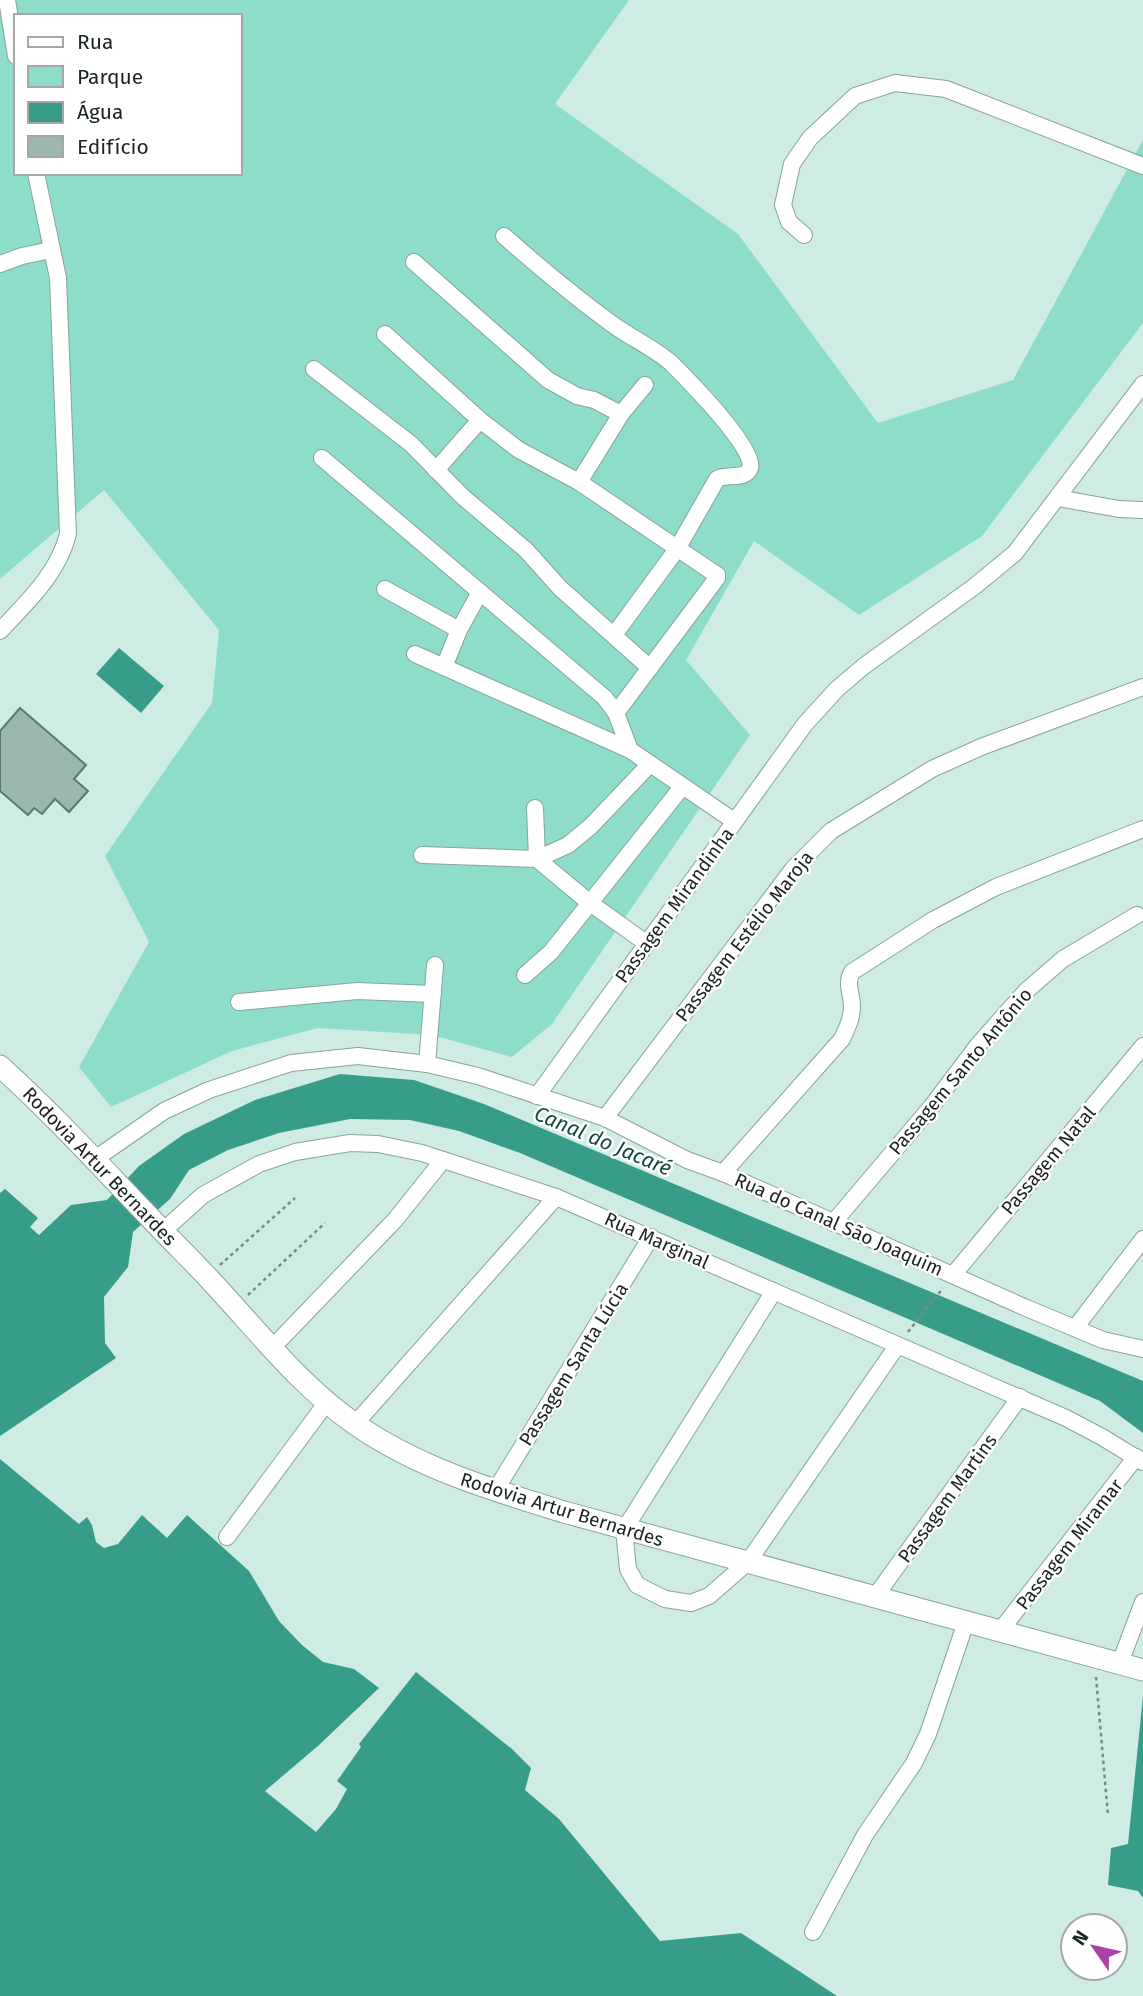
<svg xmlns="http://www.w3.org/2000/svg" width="1143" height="1996" font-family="'Fira Sans',sans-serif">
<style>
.green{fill:#8eddcb;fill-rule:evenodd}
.water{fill:#379c8a}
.building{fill:#9cb7b0;stroke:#5d7771;stroke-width:2}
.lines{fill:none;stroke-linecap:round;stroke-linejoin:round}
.minor-casing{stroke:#88a39c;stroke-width:18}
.major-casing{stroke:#88a39c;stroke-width:23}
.path{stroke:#788c86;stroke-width:2.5;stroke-dasharray:3.5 3.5;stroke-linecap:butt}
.minor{stroke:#fff;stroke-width:16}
.major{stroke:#fff;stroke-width:21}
.labels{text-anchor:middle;stroke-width:5;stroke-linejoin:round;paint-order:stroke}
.street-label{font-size:19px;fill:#1a2422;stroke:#fff}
.water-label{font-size:21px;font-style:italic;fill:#0f493f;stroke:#fff}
</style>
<rect width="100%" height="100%" fill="#cfece4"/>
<!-- green -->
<path class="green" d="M0 0H629L555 104 738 234 878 423 1013 380 1143 140V323L982 536 859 615 754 541 686 660 750 735 552 1024 512 1057 432 1035 318 1028 232 1051 111 1107 79 1067 149 942 105 856 212 703 219 630 104 490 0 579ZM16 16H240V173H16Z"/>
<!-- water -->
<g class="water">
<path d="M119 648 164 686 141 713 96 674Z"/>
<path d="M340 1074 414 1080 484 1104 1143 1381V1433L1100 1401 520 1153 459 1131 410 1120 350 1119 279 1133 228 1150 189 1170 170 1199 133 1232 128 1267 104 1297 105 1343 116 1358 0 1436V1193L5 1189 38 1218 30 1227 39 1235 71 1205 107 1200 139 1166 184 1134 255 1100Z"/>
<path d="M0 1459 79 1524 87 1517 92 1525 96 1542 104 1548 118 1544 142 1515 167 1538 187 1515 249 1571 279 1621 302 1645 323 1662 354 1669 379 1688 319 1745 265 1791 316 1832 336 1809 347 1789 337 1781 361 1747 359 1744 416 1672 512 1749 531 1768 525 1790 559 1819 660 1941 741 1933 837 1996H0Z"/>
<path d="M1143 1696V1898L1138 1891 1108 1885 1111 1848 1128 1844Z"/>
</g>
<!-- building -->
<path class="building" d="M20 708 86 765 74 779 88 791 69 812 55 799 42 814 34 808 28 815 0 791V731Z"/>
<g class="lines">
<!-- minor casing -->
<g class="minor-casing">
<g id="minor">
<path d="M7 0 16 56"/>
<path d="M804 235 789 222 783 205 792 164 810 138 855 96 895 83 946 89 1143 166"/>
<path d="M504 236C539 267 575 297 612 324 631 338 654 348 671 363 685 377 758 450 750 468 745 481 727 473 717 479L677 549 614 635"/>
<path d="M414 262 548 380 577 396 594 400 621 414"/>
<path d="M0 264 22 256 51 250"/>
<path d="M385 334 480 420 519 450 579 482 717 575V578L616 713"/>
<path d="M314 369 411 444 463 497 526 550 560 588 650 668"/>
<path d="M322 458 605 698 616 713 630 750"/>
<path d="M436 470 480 420"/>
<path d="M579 482 621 414 645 385"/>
<path d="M1058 498 1119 509 1143 510"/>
<path d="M385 589 459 630"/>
<path d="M0 631C27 602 58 574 68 534L58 278 36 173"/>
<path d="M415 654 630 750 734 821"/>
<path d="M444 667 459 630 480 592"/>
<path d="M535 808 537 859 568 845 591 826 650 764"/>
<path d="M422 855 537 859 590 903 646 943"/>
<path d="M525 975 551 952 682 787"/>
<path d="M239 1002 357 991 433 994"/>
<path d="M427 1064 435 965"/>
<path d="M537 1096 805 724 837 689 864 666 975 586 1015 553 1143 384"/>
<path d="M605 1118 793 869 831 831 932 769 981 747 1143 687"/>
<path d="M95 1159 164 1111 209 1090 291 1063 358 1056 427 1064 478 1076 605 1118 687 1160 723 1173 1024 1307 1103 1340 1143 1349"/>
<path d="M723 1173 842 1039C847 1028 852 1019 852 1006 852 993 845 984 852 972L933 920 996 887 1143 829"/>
<path d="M833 1223 932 1106 978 1045 1026 991 1063 959 1137 915"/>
<path d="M163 1231 203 1195 259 1164 295 1152 350 1143 378 1144 422 1153 556 1197 1066 1418 1102 1437 1143 1462"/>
<path d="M953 1275 1143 1046"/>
<path d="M774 1291 624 1530 628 1569 637 1585 665 1599 691 1603 709 1596 748 1562 897 1346"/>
<path d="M1075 1328 1143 1239"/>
<path d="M272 1348 395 1220 443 1160"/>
<path d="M355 1424 556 1197"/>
<path d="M495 1491 651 1237"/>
<path d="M227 1537 327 1402"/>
<path d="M874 1598 1020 1397"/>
<path d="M1000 1631 1136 1457"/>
<path d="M1120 1663 1143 1602"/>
<path d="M813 1932 865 1835 914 1763 928 1734 966 1622"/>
</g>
</g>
<!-- major casing -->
<g class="major-casing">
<path id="major" d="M0 1066C55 1116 105 1171 157 1225 175 1244 194 1262 212 1282 257 1330 300 1386 355 1424 418 1468 492 1490 564 1512L1143 1670"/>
</g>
<!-- path -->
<g class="path">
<path d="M220 1265 295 1198"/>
<path d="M248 1295 325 1223"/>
<path d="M908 1332 943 1288"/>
<path d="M1096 1677 1108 1816"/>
</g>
<!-- minor -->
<use href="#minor" class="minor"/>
<!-- major -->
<use href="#major" class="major"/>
</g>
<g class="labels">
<!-- street labels -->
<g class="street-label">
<text transform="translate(674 905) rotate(-54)" y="7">Passagem Mirandinha</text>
<text transform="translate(744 936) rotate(-52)" y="7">Passagem Estélio Maroja</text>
<text transform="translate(960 1071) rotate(-50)" y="7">Passagem Santo Antônio</text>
<text transform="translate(1048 1160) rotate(-50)" y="7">Passagem Natal</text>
<text transform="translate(100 1166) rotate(46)" y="7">Rodovia Artur Bernardes</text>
<text transform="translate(839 1224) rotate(24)" y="7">Rua do Canal São Joaquim</text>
<text transform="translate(657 1240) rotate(24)" y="7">Rua Marginal</text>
<text transform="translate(573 1364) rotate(-58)" y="7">Passagem Santa Lúcia</text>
<text transform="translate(947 1498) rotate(-54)" y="7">Passagem Martins</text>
<text transform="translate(562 1509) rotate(17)" y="7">Rodovia Artur Bernardes</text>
<text transform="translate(1069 1544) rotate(-52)" y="7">Passagem Miramar</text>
</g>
<!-- water labels -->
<g class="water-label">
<text transform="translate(603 1141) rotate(23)" y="7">Canal do Jacaré</text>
</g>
</g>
<!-- legend -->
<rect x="14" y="14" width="228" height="161" fill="#ffffff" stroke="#a3a7a7" stroke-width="2"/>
<rect x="28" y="37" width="35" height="10" fill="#ffffff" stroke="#a3a7a7" stroke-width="2"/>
<text x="77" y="49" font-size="21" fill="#1a2422">Rua</text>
<rect x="28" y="66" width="35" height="21" fill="#8eddcb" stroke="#a3a7a7" stroke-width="2"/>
<text x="77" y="84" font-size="21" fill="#1a2422">Parque</text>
<rect x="28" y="102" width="35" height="21" fill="#379c8a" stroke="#a3a7a7" stroke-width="2"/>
<text x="77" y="119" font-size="21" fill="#1a2422">Água</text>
<rect x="28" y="136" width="35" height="21" fill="#9cb7b0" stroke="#a3a7a7" stroke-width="2"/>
<text x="77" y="154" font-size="21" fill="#1a2422">Edifício</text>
<!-- north arrow -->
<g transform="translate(1094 1947) rotate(304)"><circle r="33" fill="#ffffff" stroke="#a3a7a7" stroke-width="2"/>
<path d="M0-5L12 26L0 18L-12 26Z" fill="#a943a7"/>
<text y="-10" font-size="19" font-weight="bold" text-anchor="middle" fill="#1a2422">N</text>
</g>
</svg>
